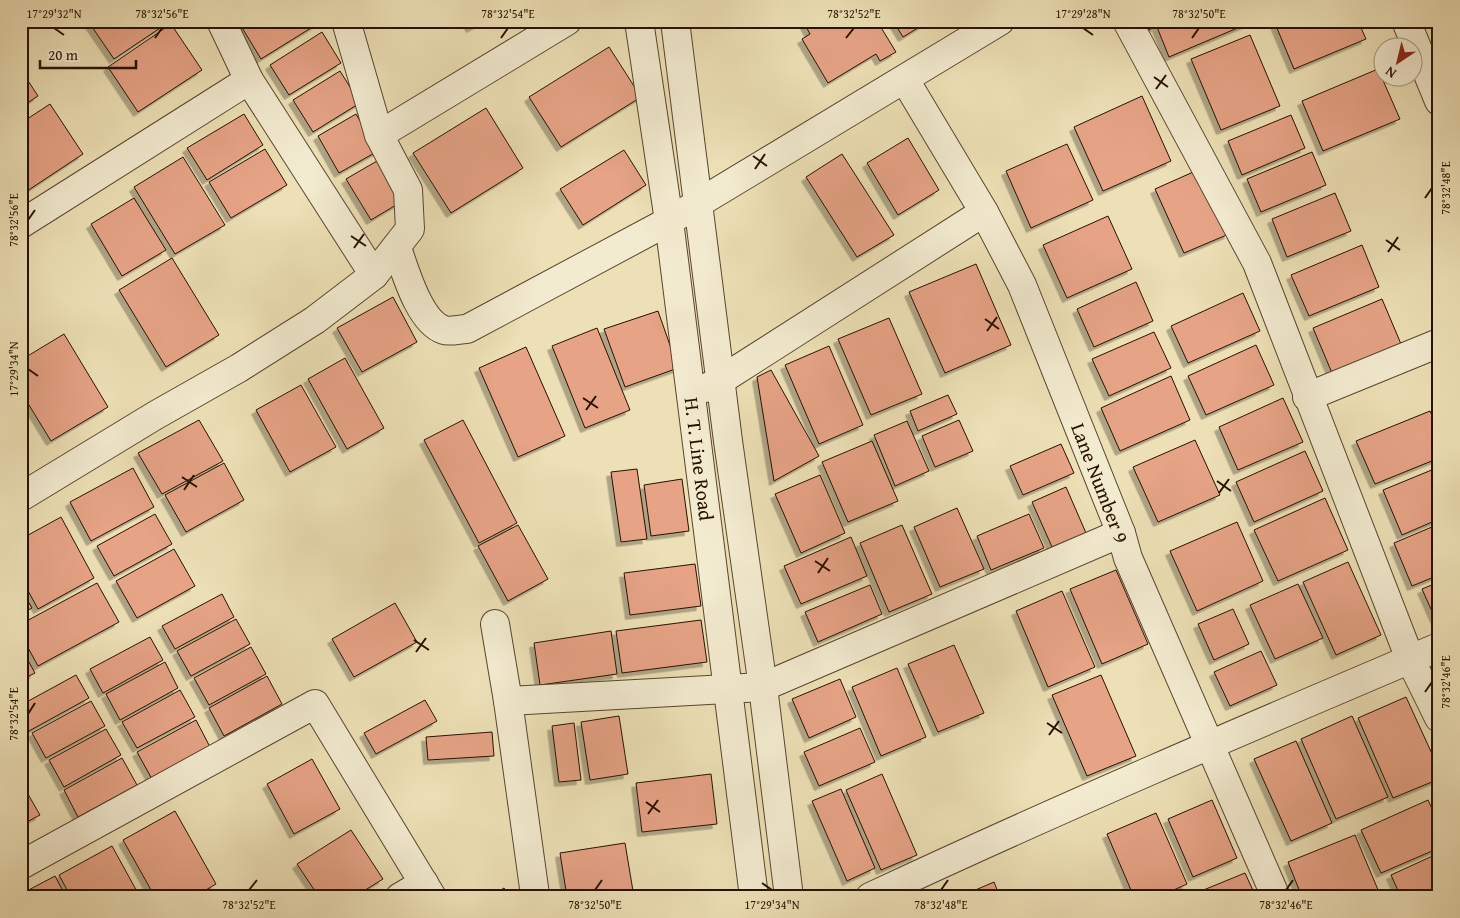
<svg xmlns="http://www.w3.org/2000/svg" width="1460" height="918" font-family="'Gentium Book Plus',serif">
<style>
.building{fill:#e6a386;stroke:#271101;filter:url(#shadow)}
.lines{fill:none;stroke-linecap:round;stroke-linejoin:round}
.minor-casing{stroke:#58452e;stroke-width:30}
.minor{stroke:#f3ebd0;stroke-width:28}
.ticks{fill:none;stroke:#271101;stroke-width:2}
.labels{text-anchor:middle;stroke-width:5;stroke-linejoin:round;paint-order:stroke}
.street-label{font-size:20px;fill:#271101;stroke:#f3ebd0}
.neatline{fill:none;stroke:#271101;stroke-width:2}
.ticks-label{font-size:12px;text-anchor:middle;fill:#271101}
</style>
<defs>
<filter id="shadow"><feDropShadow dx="-4.5" dy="4.5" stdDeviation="0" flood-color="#0004"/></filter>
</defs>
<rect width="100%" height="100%" fill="#ede0b6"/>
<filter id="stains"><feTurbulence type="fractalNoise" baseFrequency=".004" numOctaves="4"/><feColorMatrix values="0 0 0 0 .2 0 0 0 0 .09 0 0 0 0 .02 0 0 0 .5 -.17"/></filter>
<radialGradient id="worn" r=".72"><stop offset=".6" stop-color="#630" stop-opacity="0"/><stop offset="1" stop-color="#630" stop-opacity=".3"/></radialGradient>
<!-- building -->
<g class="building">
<path d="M88 21H168L169 22 114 59Z"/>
<path d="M238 21H317L319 23 261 59Z"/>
<path d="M467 21H484L471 28Z"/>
<path d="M803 21H877L896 52 880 61 876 54 828 83 802 39 810 34Z"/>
<path d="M893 21H929L903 37Z"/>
<path d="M1145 21H1168L1148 30Z"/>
<path d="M1172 21H1254L1169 57 1157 27Z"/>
<path d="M1274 21H1358L1366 39 1294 69Z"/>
<path d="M171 24 202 70 138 112 108 67Z"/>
<path d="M322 32 341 63 289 95 270 65Z"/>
<path d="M1250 35 1280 106 1221 130 1191 59Z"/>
<path d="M609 47 641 97 561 147 529 97Z"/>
<path d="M1378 69 1400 119 1323 151 1302 101Z"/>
<path d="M21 70 38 96 21 107Z"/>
<path d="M340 71 360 103 313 132 293 100Z"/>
<path d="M1142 96 1171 161 1103 191 1074 127Z"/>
<path d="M50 104 83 154 21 195V123Z"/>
<path d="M486 108 523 168 451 213 413 153Z"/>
<path d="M244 114 263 145 207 180 187 148Z"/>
<path d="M356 114 378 151 339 173 318 136Z"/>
<path d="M1291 115 1305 148 1242 175 1228 141Z"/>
<path d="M908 138 939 190 898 215 867 163Z"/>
<path d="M1067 144 1093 200 1031 228 1006 171Z"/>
<path d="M265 149 287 185 231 218 209 182Z"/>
<path d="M624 150 646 185 583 225 560 189Z"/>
<path d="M1312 152 1326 185 1261 212 1247 179Z"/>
<path d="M842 154 894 235 857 257 806 177Z"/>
<path d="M183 157 225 225 175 254 134 187Z"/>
<path d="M377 161 401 202 371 220 346 179Z"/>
<path d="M1200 169 1229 234 1184 253 1155 189Z"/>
<path d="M1335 193 1351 231 1287 257 1272 219Z"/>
<path d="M134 198 166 250 122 276 91 224Z"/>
<path d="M1108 216 1132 269 1067 298 1043 245Z"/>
<path d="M1362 245 1379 287 1309 316 1291 275Z"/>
<path d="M172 258 219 335 166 367 119 290Z"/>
<path d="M976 264 1011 345 945 373 909 292Z"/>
<path d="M1136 282 1153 321 1094 347 1077 309Z"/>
<path d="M1243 293 1260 331 1188 363 1171 326Z"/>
<path d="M393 297 417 342 362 372 337 328Z"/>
<path d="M1382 299 1401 344 1332 373 1313 328Z"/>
<path d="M658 311 678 368 625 387 604 329Z"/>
<path d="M889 318 922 394 871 415 838 339Z"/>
<path d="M597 328 630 410 585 428 552 346Z"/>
<path d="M1154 332 1171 368 1109 396 1092 359Z"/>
<path d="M64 334 108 407 51 441 21 392V360Z"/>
<path d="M1256 345 1274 385 1206 415 1188 376Z"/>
<path d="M829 346 863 425 819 444 785 365Z"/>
<path d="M526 347 565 436 518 457 479 368Z"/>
<path d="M345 358 384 428 347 449 308 379Z"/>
<path d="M771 370 819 456 774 481 757 377Z"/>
<path d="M1171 376 1190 420 1120 451 1101 408Z"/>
<path d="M301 385 336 447 290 472 256 410Z"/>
<path d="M948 395 957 414 918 431 910 411Z"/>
<path d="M1283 398 1303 442 1238 470 1219 427Z"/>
<path d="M1430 411 1439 430V458L1375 484 1356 441Z"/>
<path d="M199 420 223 461 162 494 138 453Z"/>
<path d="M463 420 517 523 479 543 424 440Z"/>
<path d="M959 420 973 451 935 467 922 436Z"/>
<path d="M907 421 929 471 895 486 874 435Z"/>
<path d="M1195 440 1220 495 1158 522 1133 467Z"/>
<path d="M872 441 898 501 848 522 822 462Z"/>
<path d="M1061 444 1074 473 1023 495 1010 466Z"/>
<path d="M1305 451 1323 491 1254 522 1236 482Z"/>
<path d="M224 463 244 500 186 532 165 495Z"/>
<path d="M1439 467V519L1402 535 1383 490Z"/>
<path d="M133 468 154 507 91 541 70 502Z"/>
<path d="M637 469 647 539 621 542 611 472Z"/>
<path d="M820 475 845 533 801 553 775 494Z"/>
<path d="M682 479 689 531 651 536 644 485Z"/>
<path d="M1066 487 1086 533 1052 547 1032 502Z"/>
<path d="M1325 498 1348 550 1278 581 1254 530Z"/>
<path d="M957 508 984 569 940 587 914 527Z"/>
<path d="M155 514 172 544 114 576 97 546Z"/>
<path d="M1029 514 1044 548 991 570 977 536Z"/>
<path d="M61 517 94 578 38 609 21 578V539Z"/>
<path d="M1237 522 1263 581 1197 611 1170 551Z"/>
<path d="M1439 524V575L1412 586 1394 543Z"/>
<path d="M518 525 548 579 508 601 478 546Z"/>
<path d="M902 525 932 594 889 612 860 543Z"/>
<path d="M851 537 867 576 801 604 784 566Z"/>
<path d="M174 549 195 586 137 618 116 581Z"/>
<path d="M1348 562 1381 635 1336 655 1303 582Z"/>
<path d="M695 564 701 606 630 615 624 573Z"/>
<path d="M1116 570 1148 644 1102 664 1070 589Z"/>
<path d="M1439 582V627L1422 589Z"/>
<path d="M97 583 119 622 38 666 21 635V624Z"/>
<path d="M1298 584 1323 638 1275 659 1250 605Z"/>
<path d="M870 585 882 614 818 642 805 612Z"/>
<path d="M21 589 32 608 21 614Z"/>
<path d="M1062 591 1095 667 1048 687 1016 611Z"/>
<path d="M222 594 234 617 175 649 162 626Z"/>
<path d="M395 603 417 642 354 677 332 639Z"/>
<path d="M1233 609 1249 644 1214 660 1198 624Z"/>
<path d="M236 619 250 644 191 676 177 651Z"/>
<path d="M701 620 707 662 622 673 616 631Z"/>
<path d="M611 631 617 674 540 685 534 643Z"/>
<path d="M150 637 163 660 103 693 90 669Z"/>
<path d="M954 645 984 713 938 732 908 664Z"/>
<path d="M251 647 266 674 209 705 194 678Z"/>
<path d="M21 648 35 673 21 680Z"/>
<path d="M1261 651 1277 685 1230 706 1214 672Z"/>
<path d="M165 662 178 688 120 720 106 694Z"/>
<path d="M897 668 926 737 881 756 852 687Z"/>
<path d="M76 675 89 698 29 731 21 716V705Z"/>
<path d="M1101 675 1136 756 1087 776 1052 695Z"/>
<path d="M267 676 282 704 224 736 209 708Z"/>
<path d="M840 679 856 717 809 738 792 699Z"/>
<path d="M180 690 195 717 137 748 122 722Z"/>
<path d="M1406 697 1439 769V779L1393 798 1358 718Z"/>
<path d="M425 700 437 721 376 754 364 733Z"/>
<path d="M91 701 105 726 46 758 32 733Z"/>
<path d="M619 716 628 774 590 780 581 722Z"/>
<path d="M1352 716 1388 797 1336 819 1301 739Z"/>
<path d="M196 720 210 747 152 779 137 752Z"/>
<path d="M574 723 581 780 559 782 552 726Z"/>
<path d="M860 728 875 762 819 786 804 752Z"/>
<path d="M106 729 121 755 64 787 49 760Z"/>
<path d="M492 732 494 756 428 760 426 737Z"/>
<path d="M1296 741 1332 823 1291 841 1254 759Z"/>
<path d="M122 758 137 785 78 817 64 790Z"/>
<path d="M312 759 340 809 294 834 267 784Z"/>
<path d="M711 774 717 824 642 832 636 783Z"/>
<path d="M882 774 917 855 881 870 846 790Z"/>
<path d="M21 782 40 815 21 825Z"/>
<path d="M841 789 875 868 847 881 812 801Z"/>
<path d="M1212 800 1237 858 1193 877 1168 819Z"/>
<path d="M1428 800 1439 824V848L1381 873 1361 830Z"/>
<path d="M175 811 216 884 194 897H155L123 840Z"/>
<path d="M1156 813 1187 884 1158 897H1134L1107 834Z"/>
<path d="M351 830 383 879 354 897H319L297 864Z"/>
<path d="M1355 835 1381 897H1302L1288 862Z"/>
<path d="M625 843 633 891 594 897H567L560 853Z"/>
<path d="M112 846 140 897H71L59 875Z"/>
<path d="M1439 853V897H1401L1391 875Z"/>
<path d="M1245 873 1256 897H1203L1201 891Z"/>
<path d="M55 876 66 897H21V894Z"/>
<path d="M994 882 1000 897H959Z"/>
<path d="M504 888 510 897H489Z"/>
<path d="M716 890V897H661Z"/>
</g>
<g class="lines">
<!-- minor casing -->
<g class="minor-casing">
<g id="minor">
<path d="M221 21 249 80 374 275"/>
<path d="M639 21 669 221 754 897"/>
<path d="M675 21 728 441 763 687 789 897"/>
<path d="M1127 21 1257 263 1410 659 1439 718"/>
<path d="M1406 21 1439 101"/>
<path d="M905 80 984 212 1022 285 1121 533 1128 558 1276 897"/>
<path d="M379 135 567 21"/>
<path d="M21 224 249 80"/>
<path d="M397 248C405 270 419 322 444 330 450 332 460 329 467 329L669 221 1000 21"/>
<path d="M706 388 721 380 984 212"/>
<path d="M1307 397 1439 343"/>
<path d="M21 497 156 415 239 368 315 320 374 275 410 229 408 190 379 135 346 21"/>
<path d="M495 624 508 701 763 687 1121 533"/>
<path d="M508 701 535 895"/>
<path d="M21 865 315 704 432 897"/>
<path d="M400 897 424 883"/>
<path d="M870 897C1058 809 1248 728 1439 647"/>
</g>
</g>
<!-- minor -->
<use href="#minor" class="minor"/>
</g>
<!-- ticks -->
<path class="ticks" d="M54 28 64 35M1083 28 1093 35M155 38 162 28M501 38 508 28M846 38 854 28M1192 38 1199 28M1154 77 1168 87M1156 89 1166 75M753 156 767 166M755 169 765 154M1425 198 1432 188M28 220 35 210M351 236 366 246M1386 240 1400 250M354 248 364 234M1388 252 1398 237M985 319 999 329M987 331 997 317M28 369 38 376M583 398 598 408M586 410 596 396M182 477 197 487M1217 481 1231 491M184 490 194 475M1219 493 1229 479M815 561 830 571M818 573 828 558M414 640 429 650M416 652 426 638M1425 692 1432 682M28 714 35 703M1047 723 1062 733M1049 735 1059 721M646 802 660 812M648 814 658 800M762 883 772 890M249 890 257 880M595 890 602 880M941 890 948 880M1286 890 1293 880"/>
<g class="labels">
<!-- street labels -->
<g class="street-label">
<text transform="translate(699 459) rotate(83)" y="7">H. T. Line Road</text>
<text transform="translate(1100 483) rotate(69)" y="7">Lane Number 9</text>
</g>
</g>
<!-- margin -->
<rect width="1460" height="918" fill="none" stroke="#ede0b6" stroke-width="55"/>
<!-- north arrow -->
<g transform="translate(1398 62) rotate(215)"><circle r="24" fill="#f3ebd0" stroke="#a1947d"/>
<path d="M0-4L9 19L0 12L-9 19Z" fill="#8f2418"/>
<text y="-8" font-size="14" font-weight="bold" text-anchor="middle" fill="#271101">N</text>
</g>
<!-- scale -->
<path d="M40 60v8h96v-8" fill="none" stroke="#271101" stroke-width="2.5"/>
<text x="48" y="60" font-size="15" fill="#271101" stroke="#f3ebd0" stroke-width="4" paint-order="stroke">20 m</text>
<rect x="28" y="28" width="1404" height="862" class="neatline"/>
<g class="ticks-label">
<text x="54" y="18">17°29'32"N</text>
<text x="162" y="18">78°32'56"E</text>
<text x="508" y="18">78°32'54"E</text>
<text x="854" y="18">78°32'52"E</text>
<text x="1083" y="18">17°29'28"N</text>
<text x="1199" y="18">78°32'50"E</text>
<text transform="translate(1446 188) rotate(-90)" y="4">78°32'48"E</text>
<text transform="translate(14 220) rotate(-90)" y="4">78°32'56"E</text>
<text transform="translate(14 369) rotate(-90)" y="4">17°29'34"N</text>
<text transform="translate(1446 682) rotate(-90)" y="4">78°32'46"E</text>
<text transform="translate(14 714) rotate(-90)" y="4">78°32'54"E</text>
<text x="249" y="909">78°32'52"E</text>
<text x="595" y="909">78°32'50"E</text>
<text x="772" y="909">17°29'34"N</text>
<text x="941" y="909">78°32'48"E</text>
<text x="1286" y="909">78°32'46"E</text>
</g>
<rect width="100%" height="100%" filter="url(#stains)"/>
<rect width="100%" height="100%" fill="url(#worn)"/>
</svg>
